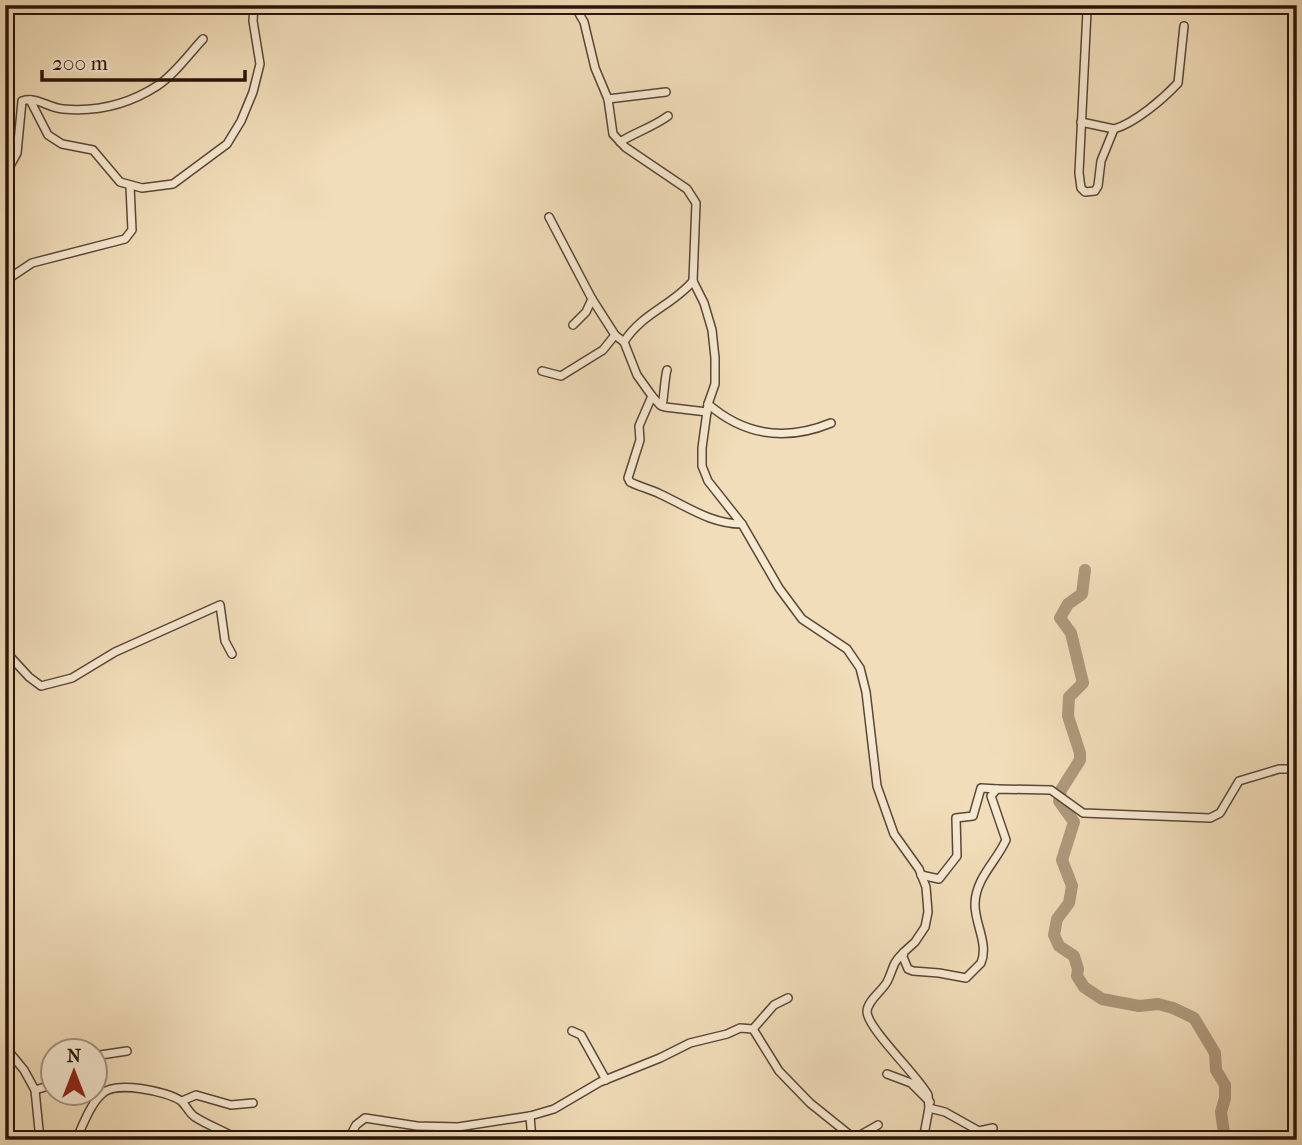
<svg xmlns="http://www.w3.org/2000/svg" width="1302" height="1145" font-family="'IM FELL French Canon',serif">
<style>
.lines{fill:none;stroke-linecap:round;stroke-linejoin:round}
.river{stroke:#ad997d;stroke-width:12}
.street-casing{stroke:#5a4635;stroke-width:10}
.street{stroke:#f6e9d2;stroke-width:7}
</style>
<rect width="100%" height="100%" fill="#f1ddb9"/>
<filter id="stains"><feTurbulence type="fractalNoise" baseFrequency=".00286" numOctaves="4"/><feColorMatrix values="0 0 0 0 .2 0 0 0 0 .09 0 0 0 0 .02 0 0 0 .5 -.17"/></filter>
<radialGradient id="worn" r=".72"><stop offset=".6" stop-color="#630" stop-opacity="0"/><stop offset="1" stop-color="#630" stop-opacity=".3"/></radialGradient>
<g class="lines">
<!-- river -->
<path class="river" d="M1085 570 1082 594 1068 604 1060 618 1071 633 1083 683 1069 697 1068 716 1080 753V760L1061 790 1059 801 1074 822 1062 860 1072 886 1069 903 1057 919 1054 935 1059 946 1074 956 1078 969 1077 976 1084 987 1102 999 1139 1006 1158 1004 1173 1008 1194 1018 1215 1053 1216 1070 1225 1085V1098L1221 1112 1224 1133 1231 1140"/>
<!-- street casing -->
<g class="street-casing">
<g id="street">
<path d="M574 5 584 22 595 68 608 99 613 134 625 147 687 189 696 203 693 281 704 303 712 330 715 358V384L708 404 702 448V466L708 481 742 524 779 588 802 619 847 649 860 668 866 692 877 786 894 834 919 869 926 887 928 912 925 927 915 942 904 952 903 957 908 969 913 971 939 973 966 978 981 963C989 943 974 923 975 903 976 878 996 862 1006 840L991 796 997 789 1051 790 1083 813 1210 818 1220 813 1239 781 1279 769H1297"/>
<path d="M1090 5 1087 11 1079 173 1081 188 1085 192 1095 191 1098 186 1101 161 1114 129C1135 123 1163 99 1178 83L1184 26"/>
<path d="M608 99 666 92"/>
<path d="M30 100 48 135 62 144 93 150 120 182 142 188 173 184 227 144 241 121 253 92 260 64 253 21 254 5"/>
<path d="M1081 122 1114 129"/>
<path d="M620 142C636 132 653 127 668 116"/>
<path d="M5 175 17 153 22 101C37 96 48 108 63 109 96 112 129 104 157 86 174 75 189 54 203 39"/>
<path d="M549 217 592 299 615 335 624 342 637 375 652 396 660 405 665 407 707 412"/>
<path d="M5 281 32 263 125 239 132 230 130 186"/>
<path d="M573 325 586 312 592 299"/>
<path d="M624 342C641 314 673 305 693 281"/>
<path d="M542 371 561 376 603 350 615 335"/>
<path d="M652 396 639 426 640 440 628 478 630 482C640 487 650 489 660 494 688 507 711 524 742 524"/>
<path d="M708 404C745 436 787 441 831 423"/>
<path d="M662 406C664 397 665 375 667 370"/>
<path d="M5 651 29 677 41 686 72 678 115 652 220 605 225 641 232 654"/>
<path d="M921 875 939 879 957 856 956 818 973 816 981 788 997 789"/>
<path d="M903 953C892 964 894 967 888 980 884 990 867 1000 867 1012 868 1029 918 1076 928 1095L929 1108 923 1140"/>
<path d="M753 1029 779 1071 810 1103 856 1140"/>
<path d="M572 1031 581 1035 606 1080"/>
<path d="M5 1047 24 1070 35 1090 40 1140"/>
<path d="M94 1056 127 1051"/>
<path d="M887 1074 911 1083 930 1102"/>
<path d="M35 1090 52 1085"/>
<path d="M182 1101 196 1095 231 1105 253 1103"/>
<path d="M929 1108 945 1112 979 1131 993 1128"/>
<path d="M530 1116 532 1140"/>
<path d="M644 1138 645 1140"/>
<path d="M855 1138 878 1125"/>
<path d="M76 1140C83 1125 90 1104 103 1093 116 1081 167 1091 181 1101 186 1105 189 1113 195 1117 209 1126 225 1131 239 1140"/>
<path d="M348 1140 356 1125 365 1118 417 1126 458 1127 530 1116 554 1109 600 1082 660 1058 690 1043 727 1034 740 1028 753 1029 774 1005 788 998"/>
</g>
</g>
<!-- street -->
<use href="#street" class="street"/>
</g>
<!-- margin -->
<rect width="1302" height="1145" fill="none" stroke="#f1ddb9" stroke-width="28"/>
<rect x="7" y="7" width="1288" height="1131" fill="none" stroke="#281409" stroke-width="3.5"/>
<rect x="14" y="14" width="1274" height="1117" fill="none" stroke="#281409" stroke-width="2"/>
<!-- north arrow -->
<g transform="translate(74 1072)"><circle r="33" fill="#f6e9d2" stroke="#a49482" stroke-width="2"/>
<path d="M0-5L12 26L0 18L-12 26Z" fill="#8f2418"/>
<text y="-10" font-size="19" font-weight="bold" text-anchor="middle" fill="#281409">N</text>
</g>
<!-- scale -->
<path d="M42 70v10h203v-10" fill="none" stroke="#281409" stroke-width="3.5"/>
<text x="52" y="70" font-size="21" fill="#281409" stroke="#f6e9d2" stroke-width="5" paint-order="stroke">200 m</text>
<rect width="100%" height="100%" filter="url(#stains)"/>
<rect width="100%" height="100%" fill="url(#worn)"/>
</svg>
